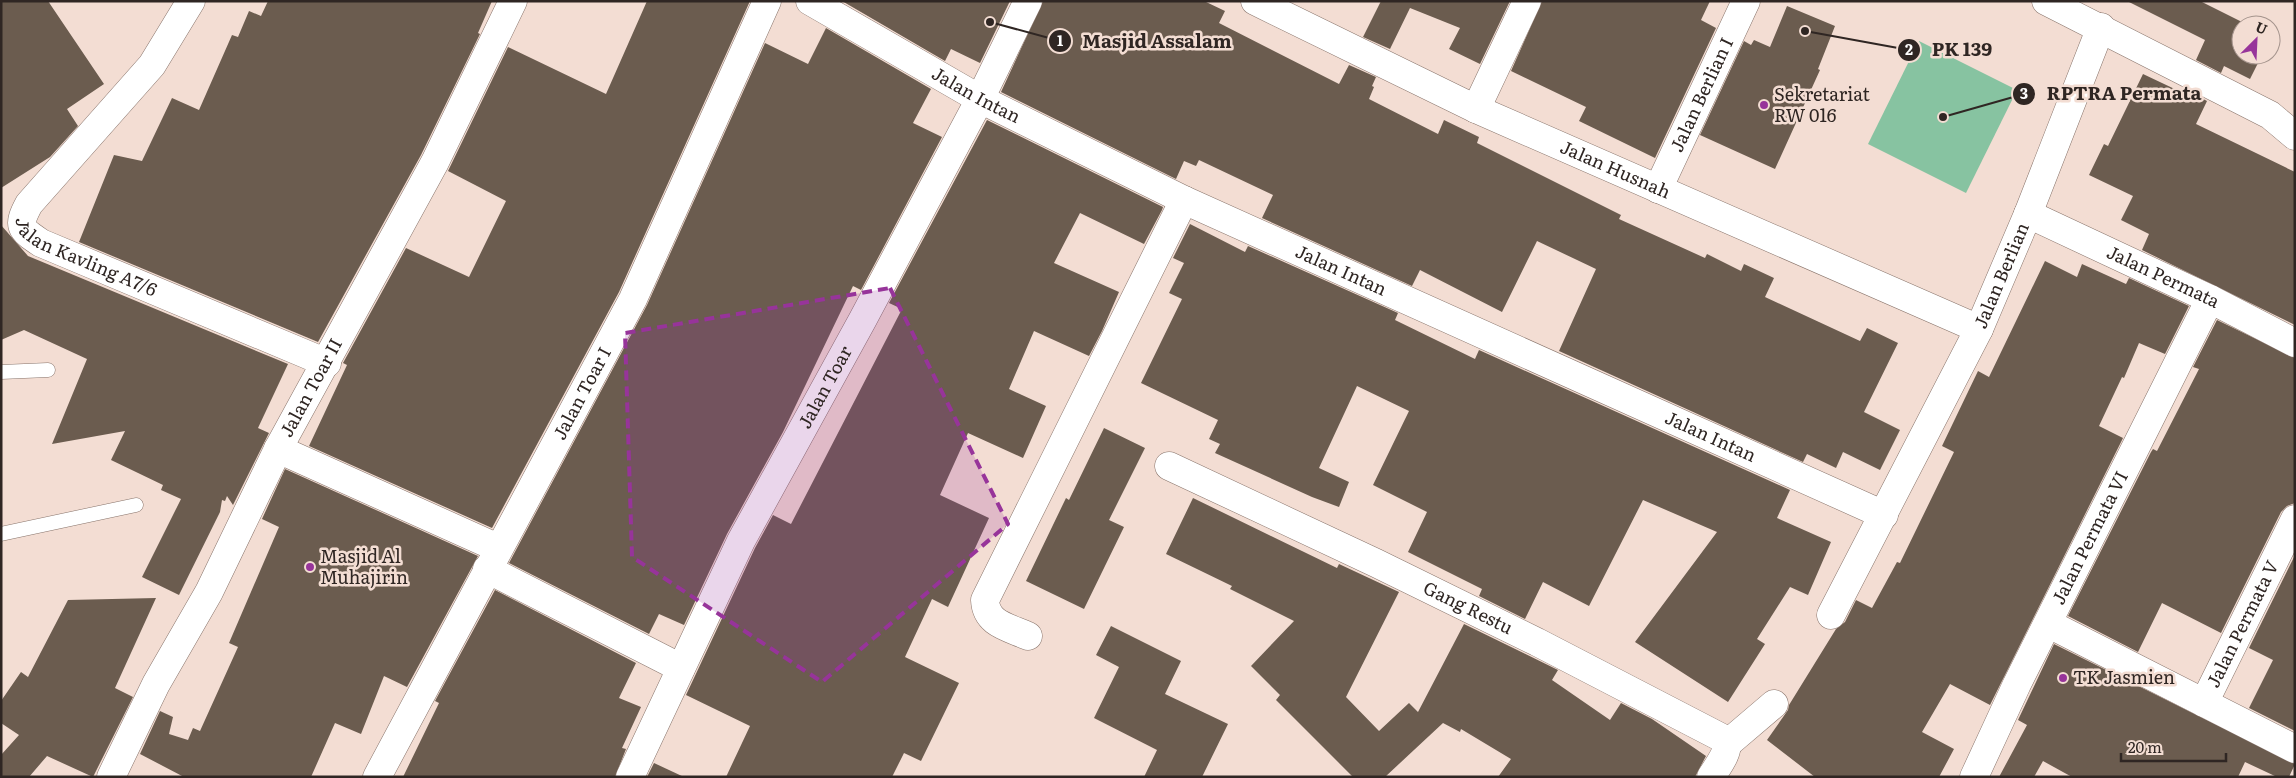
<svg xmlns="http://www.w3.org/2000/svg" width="2296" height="778" font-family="Literata,serif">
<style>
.green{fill:#87c3a1}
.building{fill:#6b5c4f}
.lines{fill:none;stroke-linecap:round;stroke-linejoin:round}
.service-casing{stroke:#88746b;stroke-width:15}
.minor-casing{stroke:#88746b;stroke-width:29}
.service{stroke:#fff;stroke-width:14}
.minor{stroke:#fff;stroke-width:28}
.marked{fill:#97349a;fill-opacity:0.2;stroke:#97349a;stroke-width:4;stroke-dasharray:10 6;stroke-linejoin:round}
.poi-dot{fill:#97349a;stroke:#f3ddd3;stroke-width:2}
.labels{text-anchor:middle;stroke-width:5;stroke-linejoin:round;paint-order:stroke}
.street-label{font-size:18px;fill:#2f2623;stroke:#f3ddd3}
.poi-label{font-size:18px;fill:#2f2623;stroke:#f3ddd3;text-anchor:start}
.leader{fill:none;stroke:#2f2623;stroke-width:2}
.callout-dot{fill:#2f2623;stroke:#f3ddd3;stroke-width:2}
.mark-label{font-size:15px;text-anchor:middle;font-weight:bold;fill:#fff}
.callout-label{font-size:19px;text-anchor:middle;font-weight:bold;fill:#2f2623;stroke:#f3ddd3;stroke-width:5;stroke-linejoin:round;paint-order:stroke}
</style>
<rect width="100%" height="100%" fill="#f3ddd3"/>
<!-- green -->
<path class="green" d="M1919 41 2017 90 1966 193 1868 144Z"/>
<!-- building -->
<g class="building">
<path d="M1 1H48L104 84 67 109 78 126 50 157 1 188Z"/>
<path d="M268 1H492L478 33 480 34 421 155 318 342 79 242 114 155 142 161 172 98 199 110 232 35 238 37 249 11 261 16Z"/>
<path d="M647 1H750L619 292 492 528 309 446 347 365 343 363 406 248 469 277 506 201 448 171 508 47 606 94Z"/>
<path d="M842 1H1010L980 63 951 49 945 61Z"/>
<path d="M1043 1H1204L1225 11 1219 23 1339 84 1349 65 1376 77 1372 86 1374 87 1369 99 1438 134 1444 120 1479 137 1477 143 1621 215 1619 219 1705 258 1707 254 1741 271 1744 264 1774 278 1765 297 1860 341 1867 328 1898 343 1864 412 1900 430 1880 470 1843 452 1836 468 1807 454 1803 462 1559 351 1596 269 1537 241 1502 312 1420 270 1412 286 1262 218 1273 195 1199 160 1196 166 1184 161 1176 179 1001 92Z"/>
<path d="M1381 1H1510L1480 64 1449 49 1460 28 1410 8 1390 49 1363 37Z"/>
<path d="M1542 1H1710L1701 20 1716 28 1655 158 1579 121 1586 107 1511 71Z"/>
<path d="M2127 1H2200L2248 25H2241V55H2262L2250 79 2224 66 2221 73 2196 60 2205 40Z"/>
<path d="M1787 6 1835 26 1818 69 1820 70 1775 169 1700 135 1744 41 1751 45 1754 40 1770 47Z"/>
<path d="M826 28 931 89 913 123 942 137 861 290 853 286 783 432 727 534 684 625 659 614 649 634 509 563 647 305 765 43 808 64Z"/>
<path d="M2143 74 2181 92 2182 88 2207 101 2196 124 2295 172V325L2142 250 2149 234 2121 220 2133 196 2089 175 2104 144 2108 146Z"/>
<path d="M987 120 1163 207 1162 210 1144 244 1080 213 1054 263 1119 292 1102 331 1089 356 1034 331 1009 389 1046 406 1023 458 968 433 940 495 989 518 948 607 932 599 905 657 959 683 921 761 904 753 892 777H726L750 726 686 695 755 548 773 515 791 524 902 309 889 303Z"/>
<path d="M1190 224 1245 252 1248 246 1398 313 1395 320 1475 359 1479 350 1790 490 1777 518 1831 542 1808 595 1790 587 1757 639 1765 644 1728 702 1635 642 1717 532 1643 500 1589 606 1543 582 1525 619 1479 596 1482 589 1408 552 1427 512 1373 485 1409 411 1357 386 1319 468 1349 482 1339 507 1312 497 1215 453 1220 444 1209 439 1218 420 1141 383 1182 299 1169 293 1184 263 1173 258Z"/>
<path d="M1 225 28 256 288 364 258 428 269 433 233 505 227 496 225 501 222 500 220 512 179 595 142 577 181 499 161 490 163 485 111 460 125 431 52 444 87 359 24 330 1 340Z"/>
<path d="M2045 261 2077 277 2082 264 2126 284 2129 278 2189 306 2165 354 2139 343 2124 378 2122 377 2099 426 2123 438 1990 705 1950 684 1922 732 1954 749 1939 777H1815L1767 740 1788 710 1789 705 1836 629 1845 622 1856 600 1872 608 1897 562 1900 563 1954 452 1942 446 1978 371 1989 377Z"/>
<path d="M2217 320 2295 358V503L2287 506 2281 512 2221 633 2162 603 2138 652 2068 616 2151 452 2153 449 2157 451 2199 369 2193 367Z"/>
<path d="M1104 428 1145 448 1109 520 1124 527 1084 609 1026 581 1066 498 1069 500Z"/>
<path d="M285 469 478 556 407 687 384 676 361 734 335 723 311 777H184L140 754 160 711 173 717 169 734 188 740 193 728 200 731 238 647 229 643 279 527 262 519Z"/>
<path d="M1193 498 1337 568 1339 564 1399 592 1346 697 1379 731 1409 703 1418 712 1464 624 1558 670 1552 680 1610 720 1621 703 1652 719 1706 756 1695 777H1498L1511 759 1461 729 1460 732 1443 723 1385 777H1353L1276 700 1280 695 1251 666 1294 621 1230 589 1232 586 1166 554Z"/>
<path d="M2295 555V731L2249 708 2273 660 2249 648Z"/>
<path d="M495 590 636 663 619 698 641 707 622 748 626 749 615 777H403L439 703 435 701Z"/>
<path d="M156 598 115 688 133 697 93 777 47 756 29 777H1V755L19 735 1 723V701L21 672 28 677 68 600Z"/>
<path d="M1111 626 1181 661 1165 694 1228 724 1202 777H1144L1157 750 1094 718 1119 667 1096 655Z"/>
<path d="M2054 644 2295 764 2289 777H2277L2245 762 2238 777H2072L2043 761 2034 777H1999L2027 725 2018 720Z"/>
<path d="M654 763 684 777H647Z"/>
</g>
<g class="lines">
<!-- service casing -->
<g class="service-casing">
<g id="service">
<path d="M1 372 48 370"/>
<path d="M1 534 136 505"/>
</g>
</g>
<!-- minor casing -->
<g class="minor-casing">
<g id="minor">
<path id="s1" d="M191 1 152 65 29 204C17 226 20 229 41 243L327 363"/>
<path id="s2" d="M810 1 980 99 1184 200 1884 515"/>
<path id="s3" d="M1255 1 1476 109 1979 329"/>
<path d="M2046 1 2270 115 2295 136"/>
<path d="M1476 109 1527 1"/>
<path id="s4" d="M1658 189 1746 1"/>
<path id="s5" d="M2028 214 2210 299 2295 343"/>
<path d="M278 449 498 548"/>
<path id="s6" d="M1169 466 1376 563 1537 642 1726 740C1730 752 1717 767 1711 777"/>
<path d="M487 569 681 668"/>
<path id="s7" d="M1831 615 1979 329 2028 214 2101 27"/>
<path d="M2049 624 2295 749"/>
<path d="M1028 636C1008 627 986 624 985 600L1184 200"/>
<path id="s8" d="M2204 703 2295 519"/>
<path d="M1727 744 1774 704"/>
<path id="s9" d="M111 777 156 684 209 592 278 449 435 162 513 1"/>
<path id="s10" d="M377 777 633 299 767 1"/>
<path id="s11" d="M630 777 741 541 863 319 980 99 1028 1"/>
<path id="s12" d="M1974 777 2017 684 2210 299"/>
</g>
</g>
<!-- service -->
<use href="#service" class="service"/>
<!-- minor -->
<use href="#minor" class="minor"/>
</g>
<!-- marked area -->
<path class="marked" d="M890 288 1008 524 822 682 632 557 625 333Z"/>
<!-- markers -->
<g class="poi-dot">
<circle cx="1764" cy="105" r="5"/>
<circle cx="310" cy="567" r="5"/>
<circle cx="2063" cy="678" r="5"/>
</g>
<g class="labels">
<!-- street labels -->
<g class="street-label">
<text dy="6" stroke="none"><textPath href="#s2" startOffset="191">Jalan Intan</textPath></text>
<text dy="6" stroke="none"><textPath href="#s4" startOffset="104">Jalan Berlian I</textPath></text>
<text dy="6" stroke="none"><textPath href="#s3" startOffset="398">Jalan Husnah</textPath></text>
<text dy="6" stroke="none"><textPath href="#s1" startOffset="355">Jalan Kavling A7/6</textPath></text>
<text dy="6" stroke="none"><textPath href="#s2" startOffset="596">Jalan Intan</textPath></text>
<text dy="6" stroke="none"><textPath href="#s7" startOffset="380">Jalan Berlian</textPath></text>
<text dy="6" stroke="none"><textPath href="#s5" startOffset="149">Jalan Permata</textPath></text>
<text dy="6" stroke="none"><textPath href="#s11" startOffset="436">Jalan Toar</textPath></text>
<text dy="6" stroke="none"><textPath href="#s9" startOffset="438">Jalan Toar II</textPath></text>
<text dy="6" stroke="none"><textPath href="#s10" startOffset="435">Jalan Toar I</textPath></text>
<text dy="6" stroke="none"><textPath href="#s2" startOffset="1001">Jalan Intan</textPath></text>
<text dy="6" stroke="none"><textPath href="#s12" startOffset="266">Jalan Permata VI</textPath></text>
<text dy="6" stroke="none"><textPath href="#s6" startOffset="331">Gang Restu</textPath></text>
<text dy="6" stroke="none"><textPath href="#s8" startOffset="88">Jalan Permata V</textPath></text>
</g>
<!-- poi labels -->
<g class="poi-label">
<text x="1774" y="101">Sekretariat<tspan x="1774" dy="21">RW 016</tspan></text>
<text x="320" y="563">Masjid Al<tspan x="320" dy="21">Muhajirin</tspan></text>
<text x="2073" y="684">TK Jasmien</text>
</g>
</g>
<!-- callouts -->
<path class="leader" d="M990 22L1060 41M1805 31L1909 50M1943 117L2024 94"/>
<g class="callout-dot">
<circle cx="990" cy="22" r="5"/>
<circle cx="1805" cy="31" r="5"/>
<circle cx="1943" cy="117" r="5"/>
<circle cx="1060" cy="41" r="12"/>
<circle cx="1909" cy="50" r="12"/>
<circle cx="2024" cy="94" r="12"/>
</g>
<g class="mark-label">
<text x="1060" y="46">1</text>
<text x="1909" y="55">2</text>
<text x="2024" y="99">3</text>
</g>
<g class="callout-label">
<text x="1157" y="48">Masjid Assalam</text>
<text x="1962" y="56">PK 139</text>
<text x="2124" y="100">RPTRA Permata</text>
</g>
<!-- border -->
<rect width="2296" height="778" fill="none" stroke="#2f2623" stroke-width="5"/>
<!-- north arrow -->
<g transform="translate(2256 40) rotate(24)"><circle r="24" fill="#f3ddd3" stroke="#a5948d"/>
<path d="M0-4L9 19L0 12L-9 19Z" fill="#97349a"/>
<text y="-8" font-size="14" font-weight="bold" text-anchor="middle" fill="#2f2623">U</text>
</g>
<!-- scale -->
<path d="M2121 753v8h105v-8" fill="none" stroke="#2f2623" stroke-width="2.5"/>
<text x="2128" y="753" font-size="15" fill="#2f2623" stroke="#f3ddd3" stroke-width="4" paint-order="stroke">20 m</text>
</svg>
